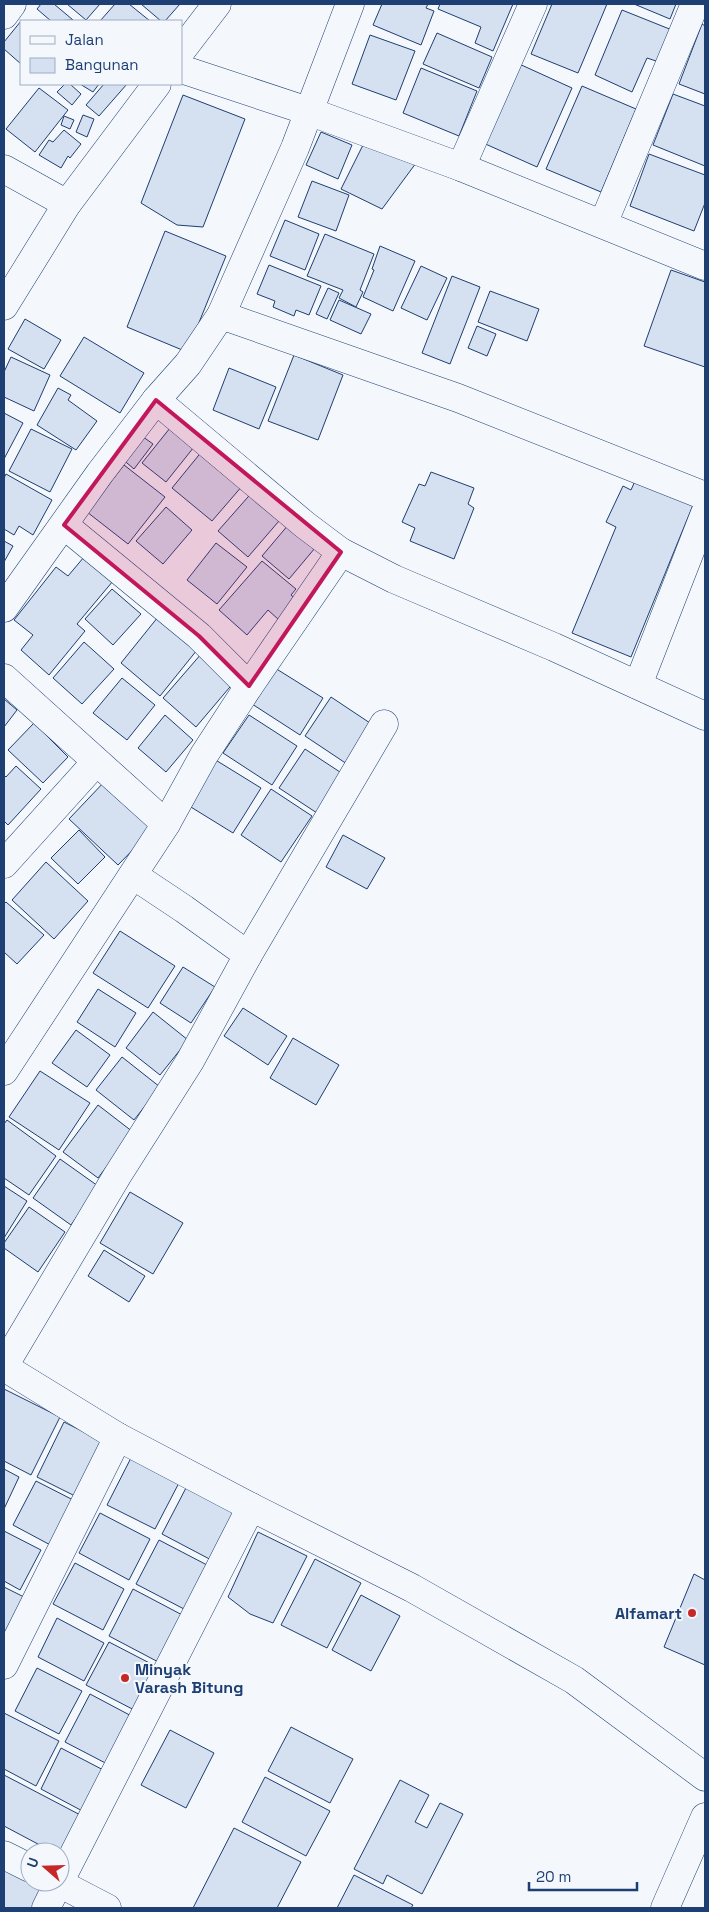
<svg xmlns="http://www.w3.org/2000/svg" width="709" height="1912" font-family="'Space Grotesk',sans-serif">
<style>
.building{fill:#d5e0f0;stroke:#1d3f73}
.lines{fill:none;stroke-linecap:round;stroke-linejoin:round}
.street-casing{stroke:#1d3f73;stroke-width:29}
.secondary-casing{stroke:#1d3f73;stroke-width:29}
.street{stroke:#f4f7fb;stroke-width:28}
.secondary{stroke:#f4f7fb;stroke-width:28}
.marked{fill:#c2185b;fill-opacity:0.2;stroke:#c2185b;stroke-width:4;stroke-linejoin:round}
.poi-dot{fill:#c62828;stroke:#f4f7fb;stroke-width:2}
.labels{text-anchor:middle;stroke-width:4;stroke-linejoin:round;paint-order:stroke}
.poi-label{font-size:16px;font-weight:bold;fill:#1d3f73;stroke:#f4f7fb;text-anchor:end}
</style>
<rect width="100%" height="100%" fill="#f4f7fb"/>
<!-- building -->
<g class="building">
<path d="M41 4H54L73 20 51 21 37 9Z"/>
<path d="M67 4H100L86 20Z"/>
<path d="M115 4H129L150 21H100Z"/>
<path d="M141 4H180L165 21H161Z"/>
<path d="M382 4H428L426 8 434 11 421 45 373 25Z"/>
<path d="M440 4H513L493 51 475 43 481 27 438 9Z"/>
<path d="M552 4H607L578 73 531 54Z"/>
<path d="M634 4H676L670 19Z"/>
<path d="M622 10 672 30 659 62 647 58 632 92 595 75Z"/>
<path d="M21 21V64L4 49V42Z"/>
<path d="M702 24 705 26V94L679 84Z"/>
<path d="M437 33 492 57 479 88 423 64Z"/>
<path d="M370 35 415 51 396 100 352 84Z"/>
<path d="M517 63 572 88 537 167 481 142Z"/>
<path d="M421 68 477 91 459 136 403 113Z"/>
<path d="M65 84H70L81 94 72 105 57 92Z"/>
<path d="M80 84H99L93 92Z"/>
<path d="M104 84H127L99 116 86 105Z"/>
<path d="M582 86 636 109 601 192 546 169Z"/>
<path d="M39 88 68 110 35 152 6 129Z"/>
<path d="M673 94 705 106V166L653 145Z"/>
<path d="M183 95 245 119 203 227 177 225 141 203Z"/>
<path d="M83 115 94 119 87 137 76 132Z"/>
<path d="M64 116 74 120 70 129 61 125Z"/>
<path d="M64 130 81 144 70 158 68 156 61 168 39 155 49 140 53 142Z"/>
<path d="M321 132 352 145 338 179 306 165Z"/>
<path d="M367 137 419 159 382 209 341 189Z"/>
<path d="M649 154 705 175V203L694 231 630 206Z"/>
<path d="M312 181 349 195 336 231 298 217Z"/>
<path d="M285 220 319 234 305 270 270 256Z"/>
<path d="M165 231 226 256 187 352 127 327Z"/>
<path d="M325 234 374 254 360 290 363 292 356 307 339 298 343 290 307 276Z"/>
<path d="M380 246 415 261 393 311 363 297 374 270 372 269Z"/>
<path d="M269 265 321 286 309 315 296 310 294 316 273 307 275 301 257 294Z"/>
<path d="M421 266 447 278 427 320 401 308Z"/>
<path d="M671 270 705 282V367L644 346Z"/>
<path d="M452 276 480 287 450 364 422 353Z"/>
<path d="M328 288 339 293 327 319 316 314Z"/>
<path d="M490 291 539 309 527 341 478 322Z"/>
<path d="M339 300 371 314 361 334 330 320Z"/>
<path d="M25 319 61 340 44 369 8 349Z"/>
<path d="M477 326 496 334 487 356 468 348Z"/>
<path d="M84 337 144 373 120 413 60 376Z"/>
<path d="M294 355 343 375 318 440 268 421Z"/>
<path d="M11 357 50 375 34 411 4 397V372Z"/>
<path d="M229 368 276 387 259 429 213 410Z"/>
<path d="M58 388 71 395 68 400 97 421 76 450 37 425Z"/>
<path d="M4 413 23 423 4 459Z"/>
<path d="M174 423 198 442 166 482 142 463Z"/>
<path d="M31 429 72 449 50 492 9 471Z"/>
<path d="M139 434 153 444 134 469 120 457Z"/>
<path d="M203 450 243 485 212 521 172 488Z"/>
<path d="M124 465 165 497 128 544 87 512Z"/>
<path d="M431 472 474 488 468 504 474 508 454 559 410 541 415 528 402 522 419 484 425 486Z"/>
<path d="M6 474 52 500 33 535 19 526 14 535 4 529V478Z"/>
<path d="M635 481 693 505 631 657 572 633 616 527 606 522 623 486 631 490Z"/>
<path d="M255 489 285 514 248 557 218 531Z"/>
<path d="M166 507 192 530 163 564 136 541Z"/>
<path d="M289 524 315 548 289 579 262 556Z"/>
<path d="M4 541 13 546 4 562Z"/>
<path d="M216 543 247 567 217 604 187 580Z"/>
<path d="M84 557 113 581 77 624 85 631 49 675 21 650 33 635 14 620 56 567 68 576Z"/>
<path d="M262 561 296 589 291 595 297 600 279 620 268 610 247 635 219 610Z"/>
<path d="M112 589 141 614 113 645 85 619Z"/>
<path d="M158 617 197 650 160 696 121 663Z"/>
<path d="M84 642 114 669 82 704 53 678Z"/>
<path d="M202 653 235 681 196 727 163 698Z"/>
<path d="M275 668 323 698 300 735 252 704Z"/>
<path d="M122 678 155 705 127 740 93 713Z"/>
<path d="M331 697 373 725 347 764 305 736Z"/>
<path d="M4 699 17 710 4 727Z"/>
<path d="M165 715 193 740 166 772 138 748Z"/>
<path d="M249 715 297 746 272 785 223 753Z"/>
<path d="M34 723 68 757 43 783 8 750Z"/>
<path d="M305 749 343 774 317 813 279 788Z"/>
<path d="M214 759 261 788 233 833 186 804Z"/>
<path d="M16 766 41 789 8 825 4 821V775L6 777Z"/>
<path d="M106 780 155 827 118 865 69 819Z"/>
<path d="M271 789 312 816 281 862 241 835Z"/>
<path d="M79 830 105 857 78 884 51 858Z"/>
<path d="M343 835 385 858 367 889 326 867Z"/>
<path d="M46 862 88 901 54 939 12 900Z"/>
<path d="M6 902 44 935 17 964 4 952V904Z"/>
<path d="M120 931 175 966 148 1008 93 973Z"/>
<path d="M183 967 215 987 191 1023 160 1003Z"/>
<path d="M98 989 136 1013 115 1047 77 1022Z"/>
<path d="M243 1008 287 1036 268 1065 224 1036Z"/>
<path d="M153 1012 188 1040 160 1075 126 1048Z"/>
<path d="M76 1030 110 1055 87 1087 52 1063Z"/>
<path d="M293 1038 339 1065 316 1105 270 1078Z"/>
<path d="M122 1057 160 1087 134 1120 96 1090Z"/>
<path d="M40 1071 90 1103 59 1150 9 1117Z"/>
<path d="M98 1105 133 1132 98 1178 63 1152Z"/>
<path d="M7 1120 56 1156 29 1195 4 1178V1124Z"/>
<path d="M60 1159 98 1186 71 1225 33 1198Z"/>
<path d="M4 1186 27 1201 4 1238Z"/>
<path d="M130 1192 183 1223 153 1274 100 1243Z"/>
<path d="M29 1207 65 1232 38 1272 4 1248V1243Z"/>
<path d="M104 1250 145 1276 129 1302 88 1276Z"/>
<path d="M4 1389 60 1417 31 1475 4 1461Z"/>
<path d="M64 1422 104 1442 77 1497 37 1477Z"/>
<path d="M133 1454 181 1479 155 1529 107 1505Z"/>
<path d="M4 1469 19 1477 4 1509Z"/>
<path d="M36 1481 79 1503 56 1548 13 1525Z"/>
<path d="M187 1486 242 1515 217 1563 162 1534Z"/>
<path d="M100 1513 150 1539 129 1580 79 1553Z"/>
<path d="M4 1531 41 1550 20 1590 4 1581Z"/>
<path d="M258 1532 307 1556 273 1623 250 1614 228 1597Z"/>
<path d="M159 1540 207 1565 184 1609 136 1584Z"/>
<path d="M315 1559 361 1583 327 1648 281 1625Z"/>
<path d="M75 1563 124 1589 103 1630 53 1604Z"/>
<path d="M694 1574 705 1580V1665L664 1647Z"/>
<path d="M4 1587 28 1599 4 1643Z"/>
<path d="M133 1589 188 1618 164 1665 109 1636Z"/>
<path d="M361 1595 400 1616 371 1671 332 1650Z"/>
<path d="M57 1618 104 1643 84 1681 38 1657Z"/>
<path d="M109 1642 163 1670 140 1713 86 1685Z"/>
<path d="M37 1668 82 1691 59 1734 15 1711Z"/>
<path d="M90 1694 139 1720 115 1768 65 1742Z"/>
<path d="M4 1713 59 1741 36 1786 4 1769Z"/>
<path d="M291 1727 353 1759 330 1803 268 1771Z"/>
<path d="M170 1730 214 1753 186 1808 141 1785Z"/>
<path d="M61 1748 111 1774 90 1815 41 1789Z"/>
<path d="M4 1775 88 1819 60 1852H53L4 1826Z"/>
<path d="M265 1777 330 1811 306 1856 242 1822Z"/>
<path d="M400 1780 429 1795 415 1822 427 1828 440 1803 463 1814 422 1894 387 1875 383 1884 354 1869Z"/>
<path d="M234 1828 301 1862 277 1908H193Z"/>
<path d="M4 1865 30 1878V1882H39L52 1888 43 1908H4Z"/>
<path d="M354 1875 413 1905 411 1908H337Z"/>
</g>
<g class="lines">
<!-- street casing -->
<g class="street-casing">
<g id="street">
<path d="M4 15 12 4"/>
<path d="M181 51 217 4"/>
<path d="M181 69 308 111 461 167 705 266"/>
<path d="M461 167 533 4"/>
<path d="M4 169 67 204"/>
<path d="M603 224 695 4"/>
<path d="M4 306 67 204 157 84"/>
<path d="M221 315 458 398 705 496"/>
<path d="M156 400 305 525 341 552 394 579 554 647 705 716"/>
<path d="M4 608 100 473 156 400 188 364 221 315 295 148 350 4"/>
<path d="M4 678 166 824"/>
<path d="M638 685 705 513"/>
<path d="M249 686 341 552"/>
<path d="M4 864 96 762"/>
<path d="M133 875 184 909 248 955"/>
<path d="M4 1071 166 824 204 755 249 686 199 636 64 525"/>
<path d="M4 1366 117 1176 190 1061 248 955 384 724"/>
<path d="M4 1367 118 1437 251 1507 412 1588 574 1680 705 1777"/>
<path d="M4 1665 118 1437"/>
<path d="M4 1855 30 1868"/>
<path d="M60 1881 251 1507"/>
<path d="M57 1882 107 1908"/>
<path d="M46 1908 59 1882"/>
</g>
</g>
<!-- secondary casing -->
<g class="secondary-casing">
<path id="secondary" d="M665 1908 705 1817"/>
</g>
<!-- street -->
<use href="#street" class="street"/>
<!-- secondary -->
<use href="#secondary" class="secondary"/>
</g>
<!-- marked area -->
<path class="marked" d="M156 400 341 552 249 686 199 636 64 525Z"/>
<!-- markers -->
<g class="poi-dot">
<circle cx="692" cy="1613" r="5"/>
<circle cx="125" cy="1678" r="5"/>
</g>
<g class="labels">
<!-- poi labels -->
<g class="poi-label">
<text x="682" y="1619">Alfamart</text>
<text x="135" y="1675" text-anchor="start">Minyak<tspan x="135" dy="18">Varash Bitung</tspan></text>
</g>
</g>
<!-- border -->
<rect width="709" height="1912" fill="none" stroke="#1d3f73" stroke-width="10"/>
<!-- legend -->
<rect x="20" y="20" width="162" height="65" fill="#f4f7fb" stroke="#9eadc5"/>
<rect x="30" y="36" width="25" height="8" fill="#f4f7fb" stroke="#9eadc5"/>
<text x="65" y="45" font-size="15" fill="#1d3f73">Jalan</text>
<rect x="30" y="58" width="25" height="15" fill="#d5e0f0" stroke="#9eadc5"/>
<text x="65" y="70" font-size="15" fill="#1d3f73">Bangunan</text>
<!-- north arrow -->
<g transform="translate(45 1867) rotate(290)"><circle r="24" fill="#f4f7fb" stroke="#9eadc5"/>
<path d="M0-4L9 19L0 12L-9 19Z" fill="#c62828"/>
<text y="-8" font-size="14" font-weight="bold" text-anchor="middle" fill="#1d3f73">U</text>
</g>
<!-- scale -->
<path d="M529 1882v8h108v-8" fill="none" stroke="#1d3f73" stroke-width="2.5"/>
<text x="536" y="1882" font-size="15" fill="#1d3f73" stroke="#f4f7fb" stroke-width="4" paint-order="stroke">20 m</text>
</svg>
